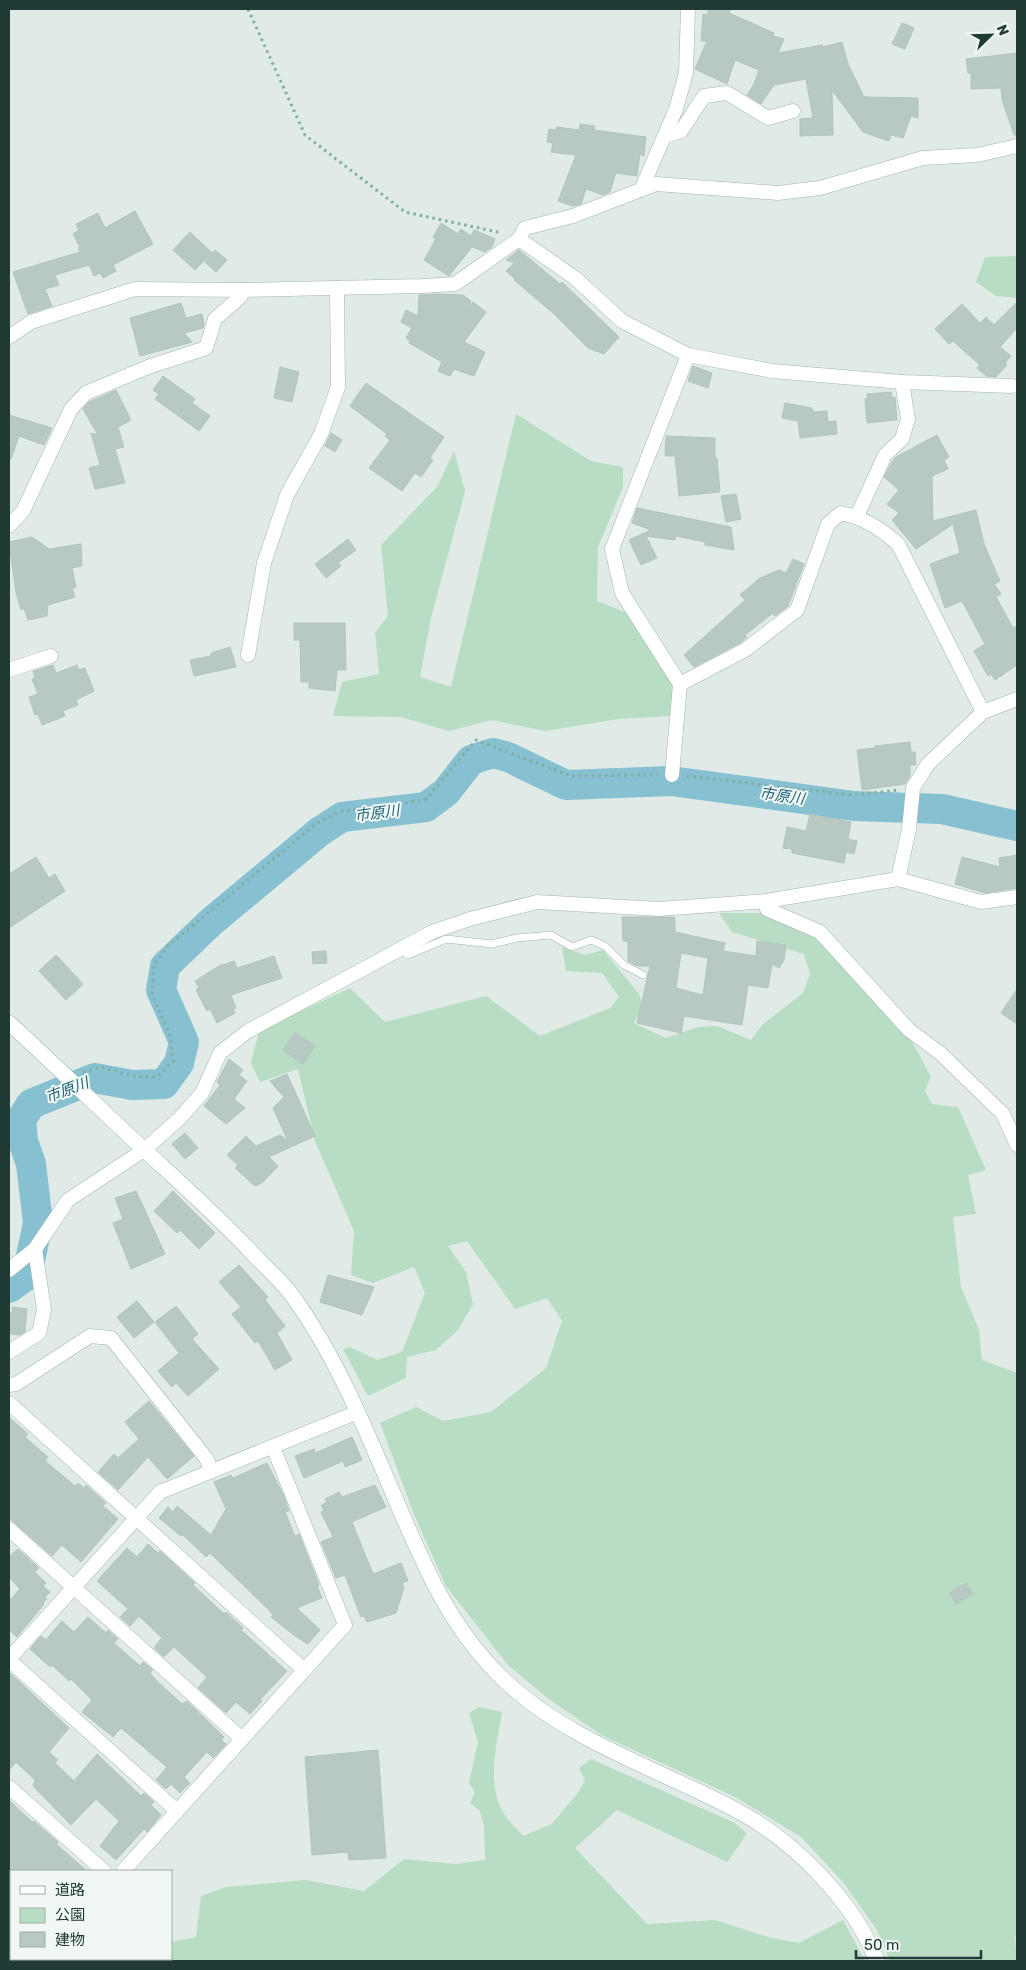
<svg xmlns="http://www.w3.org/2000/svg" width="1026" height="1970" font-family="Rubik,'Noto Sans JP',sans-serif">
<style>
.green{fill:#b8dcc4}
.lines{fill:none;stroke-linecap:round;stroke-linejoin:round}
.river{stroke:#87c0d0;stroke-width:30}
.building{fill:#b8c8c3;stroke:#b2c4be;fill-rule:evenodd}
.lane-casing{stroke:#a3b3ae;stroke-width:8}
.street-casing{stroke:#a3b3ae;stroke-width:15}
.secondary-casing{stroke:#9eb6af;stroke-width:16}
.path{stroke:#80aea3;stroke-width:3;stroke-dasharray:2.5 4;stroke-linecap:butt}
.lane{stroke:#fff;stroke-width:7}
.street{stroke:#fff;stroke-width:14}
.secondary{stroke:#fff;stroke-width:15}
.labels{text-anchor:middle;stroke-width:4;stroke-linejoin:round;paint-order:stroke}
.water-label{font-size:15px;font-style:italic;fill:#1b6176;stroke:#f0f7f4}
</style>
<rect width="100%" height="100%" fill="#e0ebe7"/>
<!-- green -->
<g class="green">
<path d="M1017 256V298L996 296 976 282 985 257Z"/>
<path d="M516 414 591 461 623 467V487L598 547 597 601 627 613 673 680 672 716 618 719 545 731 492 720 449 731 401 717 333 716 342 682 379 674 375 633 388 616 381 545 437 487 454 451 465 491 431 618 420 677 451 687Z"/>
<path d="M719 913H777L814 937 865 987 908 1035 931 1076 925 1091 932 1104 958 1107 986 1170 968 1175 976 1214 953 1217 961 1287 979 1330 982 1360 1017 1373V1935L1015 1937 1017 1961H890L877 1930 843 1882 801 1837 735 1797 603 1736 550 1700 508 1665 446 1586 415 1517 380 1423 416 1407 443 1421 491 1412 546 1368 562 1321 547 1298 515 1309 467 1241 448 1246 466 1272 473 1304 458 1330 436 1350 407 1357 406 1378 368 1396 343 1349 350 1347 377 1360 402 1352 425 1293 414 1267 373 1283 351 1275 354 1231 315 1141 298 1069 260 1082 251 1063 259 1031 350 988 385 1022 486 996 540 1036 610 1008 619 997 602 973 566 971 562 947 585 955 603 950 639 994 643 1006 634 1023 666 1038 698 1027 717 1026 751 1040 762 1025 803 993 810 974 804 954 732 932Z"/>
<path d="M479 1707 502 1712C497 1743 486 1783 503 1812 508 1821 517 1829 523 1836L552 1824 580 1790 585 1780 579 1768 591 1759 735 1823 747 1834 727 1862 617 1810 575 1848 647 1924 715 1920 771 1938 799 1943 843 1920 865 1961H143L146 1959H171V1942L196 1937 201 1896 226 1887 306 1880 364 1891 404 1859 456 1864 485 1860 484 1826 480 1811 470 1803 475 1792 469 1783 478 1742 469 1713Z"/>
</g>
<g class="lines">
<!-- river -->
<path class="river" d="M9 1288 27 1275 38 1223 31 1164 23 1141 21 1120 31 1104 95 1078 132 1085 164 1084 179 1063 184 1042 161 990 165 966 211 922 319 832 342 817 426 807 446 792 471 760 493 753 508 757 566 785 671 781 854 806 942 809 1017 826"/>
</g>
<!-- building -->
<g class="building">
<path d="M708 9H730L729 13 774 33 773 36 784 39 778 53 822 45 823 47 842 42 848 64 864 97 918 98V118L911 116 903 138 891 135 889 141 863 132 832 90 833 135 800 136V119L813 118 806 79 774 85 761 104 747 95 754 84 759 70 735 60 727 84 695 69 707 41H701L703 14 708 15Z"/>
<path d="M902 23 914 28 905 49 892 44Z"/>
<path d="M1017 53V135H1014L1002 100 1001 88 971 89V73H968L966 59Z"/>
<path d="M580 124 595 126 594 130 646 137 644 156 640 154 637 176 616 173 610 192 603 195 586 189 581 204 573 206 558 201 576 155 551 152 553 143 547 142 549 129 556 130 557 127 579 130Z"/>
<path d="M135 211 153 244 113 265 116 271 103 278 100 273 94 276 89 265 55 275 59 285 45 289 52 306 28 314 13 272 80 252 78 248 80 247 73 234 79 230 76 224 98 213 105 228Z"/>
<path d="M441 223 458 234 461 229 471 236 474 230 495 239 492 247 485 252 472 247 449 276 424 260 436 239 433 237Z"/>
<path d="M190 232 212 253 195 270 173 250Z"/>
<path d="M215 250 227 260 216 272 205 262Z"/>
<path d="M519 250 560 284 562 282 619 337 604 354 588 348 553 313 514 280 515 279 506 271 514 263 506 260Z"/>
<path d="M437 294 463 295 471 301 467 310 473 302 486 312 464 342 485 352 474 376 454 369 450 376 438 371 442 362 409 343 410 341 406 338 412 328 401 322 406 310 418 316 419 295Z"/>
<path d="M1017 302V328L1000 347 1011 356 1005 363 1007 365 996 377 986 376 977 368 980 365 953 341 949 344 935 329 962 304 980 323 986 317 994 325Z"/>
<path d="M181 303 186 318 202 314 204 324 203 328 184 333 192 342 140 356 130 318Z"/>
<path d="M693 366 712 373 708 388 688 381Z"/>
<path d="M280 367 299 372 292 402 274 398Z"/>
<path d="M163 376 195 399 192 403 210 416 199 431 155 399 159 394 153 390Z"/>
<path d="M366 383 444 437 430 458 433 460 421 477 415 473 402 491 369 468 390 440 385 436 387 434 350 406Z"/>
<path d="M116 390 131 420 118 427 124 447 115 449 125 483 95 489 89 468 100 465 91 433 98 435 83 409 89 402Z"/>
<path d="M891 392 892 398 895 397 897 420 867 423 865 399H867V394Z"/>
<path d="M785 403 812 408 813 412 827 411 828 422 836 421 837 434 800 438 798 421 782 418Z"/>
<path d="M9 415 52 428 44 445 19 436 11 459 9 458Z"/>
<path d="M331 433 342 440 335 452 325 446Z"/>
<path d="M937 435 949 457 944 460 948 469 932 476 933 521 976 510 984 544 1000 581 994 584 1001 594 996 597 1013 628 1017 626V665L995 680 991 674 988 676 974 651 985 644 962 601 945 608 930 564 960 553 953 524 916 549 892 520 899 513 887 504 899 490 884 477 892 462 896 457Z"/>
<path d="M666 436 715 438V458H717L720 492 679 496 675 456H665Z"/>
<path d="M736 494 741 519 726 522 721 496Z"/>
<path d="M637 508 731 527 734 550 705 545V542L676 536 675 540 646 536 657 558 641 565 629 540 651 530 632 523Z"/>
<path d="M32 537 49 549 81 544 82 566 72 568 76 587 72 588 75 597 48 605 47 616 28 620 24 608 21 610 16 593 9 542Z"/>
<path d="M348 539 356 550 338 563 341 566 326 578 315 564Z"/>
<path d="M793 559 804 564 788 606 775 616 773 613 745 635 747 637 740 643 694 667 684 655 745 600 740 595 760 578 779 570 786 573Z"/>
<path d="M294 623H345L346 670H337L335 691 309 688V682H301L300 640H294Z"/>
<path d="M230 647 236 667 194 676 190 660 211 656V653Z"/>
<path d="M53 665 56 673 77 665 79 670 85 668 94 691 76 700 78 705 63 711 65 716 42 725 38 714 35 715 29 697 38 694 32 679 35 678 33 671Z"/>
<path d="M910 742 911 752H915L916 765H910V776L905 784 862 790 857 750 875 748V746Z"/>
<path d="M810 814 851 822 848 839 857 841 854 854 846 852 844 863 792 853V849L783 848 787 827 806 831Z"/>
<path d="M1017 855V888L985 893 955 884 962 857 1000 867 999 858Z"/>
<path d="M36 857 49 878 55 874 65 891 9 928V874Z"/>
<path d="M622 917H672L675 918V932L725 943 723 951 756 956 757 941 786 945 784 960 779 968 772 964 768 988 748 985 742 1025 684 1016 681 1033 637 1023 650 966H637L628 961V941H623ZM681 953 708 958 703 995 676 988Z"/>
<path d="M326 951 327 963 313 964 312 952Z"/>
<path d="M56 955 83 984 66 1000 39 971Z"/>
<path d="M274 956 282 978 231 995 236 1008 233 1009 235 1013 217 1023 210 1009 207 1011 196 990 199 988 195 981 219 966 234 961 237 968Z"/>
<path d="M1017 989V1024L1001 1013Z"/>
<path d="M295 1033 315 1046 303 1064 283 1050Z"/>
<path d="M229 1059 243 1070 239 1075 247 1081 234 1099 245 1108 226 1124 204 1106 220 1085 217 1082Z"/>
<path d="M287 1074 315 1136 269 1157 278 1166 262 1183 255 1186 235 1168 238 1165 227 1155 246 1136 256 1146 280 1135 288 1141 273 1108 284 1097 270 1081Z"/>
<path d="M185 1133 198 1148 185 1159 172 1144Z"/>
<path d="M136 1191 165 1254 131 1269 113 1223 123 1219 115 1198Z"/>
<path d="M173 1191 215 1233 199 1249 180 1230 177 1233 154 1211Z"/>
<path d="M239 1265 268 1297 265 1300 285 1326 277 1333 292 1360 275 1370 258 1341 255 1343 232 1314 241 1307 219 1282Z"/>
<path d="M328 1275 374 1287 362 1315 320 1302Z"/>
<path d="M137 1301 154 1322 134 1338 117 1317Z"/>
<path d="M176 1306 198 1334 192 1339 219 1369 188 1396 176 1383 172 1387 158 1371 179 1353 155 1322Z"/>
<path d="M12 1307 27 1309 25 1332 20 1335 11 1334V1331L9 1330V1312L12 1313Z"/>
<path d="M149 1401 194 1456 167 1479 148 1457 118 1490 98 1472 114 1454 118 1458 139 1439 125 1422Z"/>
<path d="M9 1417 28 1434 25 1437 48 1457 45 1461 75 1486 78 1483 84 1488 86 1485 106 1503 103 1506 118 1519 81 1562 62 1545 52 1556 9 1518Z"/>
<path d="M352 1437 362 1460 345 1467 343 1461 304 1478 295 1456 314 1449 315 1453Z"/>
<path d="M267 1463 283 1494 289 1511 285 1512 295 1536 299 1534 319 1585 317 1586 322 1598 297 1608 320 1630 308 1644 295 1636 271 1617 273 1615 269 1610 210 1553 206 1557 182 1534 181 1536 159 1518 168 1507 173 1512 177 1506 211 1535 226 1509 214 1482 231 1475 233 1478Z"/>
<path d="M375 1485 386 1507 352 1522 373 1574 401 1563 408 1581 402 1583 404 1587 396 1613 367 1622 364 1616 361 1617 345 1575 336 1578 321 1542 333 1537 321 1512 324 1511 321 1505 327 1502 325 1499 339 1492 342 1497Z"/>
<path d="M148 1544 158 1553 160 1551 195 1583 193 1585 224 1614 226 1612 243 1628 241 1630 287 1671 260 1700 262 1701 250 1714 236 1702 226 1713 198 1688 207 1677 174 1647 164 1657 155 1649V1646L162 1638 139 1616 130 1626 120 1617 128 1609 97 1581 127 1548 137 1557Z"/>
<path d="M18 1549 39 1568 35 1572 46 1583 43 1586 50 1592 45 1597 47 1599 43 1603 44 1604 17 1637 9 1630V1601L20 1589 9 1577V1557Z"/>
<path d="M966 1583 973 1594 956 1604 950 1593Z"/>
<path d="M88 1617 106 1633 108 1630 118 1639 114 1643 140 1666 143 1662 153 1670 150 1673 156 1680 182 1704 187 1701 224 1737 221 1740 226 1744 216 1755 213 1758 207 1752 184 1777 190 1783 180 1793 171 1784 166 1789 156 1780 167 1767 121 1728 113 1737 82 1712 92 1700 71 1679 69 1681 52 1665 50 1667 30 1649 41 1636 46 1640 62 1621 74 1632Z"/>
<path d="M9 1672 69 1728 49 1752 58 1760 55 1763 74 1781 97 1754 141 1796 144 1793 154 1802 151 1805 161 1815 147 1832 144 1829 116 1860 100 1846 119 1821 96 1799 71 1825 33 1786 35 1780 16 1762 9 1770Z"/>
<path d="M378 1750 386 1858 349 1860 348 1852 312 1855 305 1757Z"/>
<path d="M9 1800 32 1822 34 1821 58 1842 56 1844 87 1871H9Z"/>
</g>
<g class="lines">
<!-- lane casing -->
<g class="lane-casing">
<path id="lane" d="M401 949 408 955 446 939 492 944 517 938 551 935 572 947 591 940 605 946 624 965 643 975"/>
</g>
<!-- street casing -->
<g class="street-casing">
<g id="street">
<path d="M666 136 681 131 704 96 727 93 768 118 793 111"/>
<path d="M641 190 676 109 686 73 688 9"/>
<path d="M519 239 575 278 622 321 688 355 772 371 902 382 1012 386"/>
<path d="M9 337 31 322 135 289 244 290 422 286 455 284 519 239 525 228 573 216 656 184 778 193 820 188 923 158 977 155 1017 146"/>
<path d="M857 516 885 455 902 439 908 419 902 382"/>
<path d="M9 526 23 511 71 409 86 393 148 367 206 348 215 319 239 298 244 290"/>
<path d="M248 655 264 563 287 495 321 434 338 387 337 288"/>
<path d="M9 670 51 656"/>
<path d="M680 684 745 650 797 610 828 524 841 513C864 518 880 528 898 544L983 712"/>
<path d="M672 775 680 684 622 593 612 549 688 355"/>
<path d="M898 879 909 829 913 788 928 764 983 712 1017 699"/>
<path d="M766 901 767 909 820 932 909 1030 940 1053 1003 1114 1017 1145"/>
<path d="M9 1270 35 1249 68 1200 144 1150 179 1119 202 1093 220 1053 248 1031 432 932 470 919 537 902 659 909 766 901 898 879 981 902 1017 897"/>
<path d="M9 1352 39 1333 44 1310 35 1249"/>
<path d="M9 1385 16 1384 90 1336 111 1338 206 1458 212 1471"/>
<path d="M9 1403 304 1670"/>
<path d="M9 1529 242 1739"/>
<path d="M9 1659 160 1492 358 1412"/>
<path d="M9 1660 177 1811"/>
<path d="M9 1787 104 1871"/>
<path d="M123 1871 345 1625 273 1447"/>
<path d="M9 1913 11 1915"/>
</g>
</g>
<!-- secondary casing -->
<g class="secondary-casing">
<path id="secondary" d="M9 1023C61 1070 111 1120 163 1167 196 1197 228 1227 258 1259 270 1271 284 1284 294 1298 337 1358 366 1430 395 1498 423 1563 449 1627 502 1678 567 1741 657 1768 736 1810 793 1840 854 1901 877 1961"/>
</g>
<!-- path -->
<g class="path">
<path d="M248 9 305 135 405 212 502 233"/>
<path d="M687 776 852 795 899 790"/>
<path d="M83 1072 101 1067 137 1077H157L173 1061 170 1035 152 995 154 965 169 945 317 823 342 811 389 806 426 799 476 740 571 776 658 775"/>
</g>
<!-- lane -->
<use href="#lane" class="lane"/>
<!-- street -->
<use href="#street" class="street"/>
<!-- secondary -->
<use href="#secondary" class="secondary"/>
</g>
<g class="labels">
<!-- water labels -->
<g class="water-label">
<text transform="translate(782 796) rotate(8)" y="5">市原川</text>
<text transform="translate(377 813) rotate(-7)" y="5">市原川</text>
<text transform="translate(67 1090) rotate(-21)" y="5">市原川</text>
</g>
</g>
<!-- border -->
<rect width="1026" height="1970" fill="none" stroke="#203b36" stroke-width="20"/>
<!-- legend -->
<rect x="10" y="1870" width="162" height="90" fill="#f0f7f4" stroke="#9daca8"/>
<rect x="20" y="1886" width="25" height="8" fill="#ffffff" stroke="#9daca8"/>
<text x="55" y="1895" font-size="15" fill="#203b36">道路</text>
<rect x="20" y="1908" width="25" height="15" fill="#b8dcc4" stroke="#9daca8"/>
<text x="55" y="1920" font-size="15" fill="#203b36">公園</text>
<rect x="20" y="1932" width="25" height="15" fill="#b8c8c3" stroke="#9daca8"/>
<text x="55" y="1945" font-size="15" fill="#203b36">建物</text>
<!-- north arrow -->
<g transform="translate(991 35) rotate(67)" stroke="#f0f7f4" stroke-width="4" paint-order="stroke">
<path d="M0-4L9 19L0 12L-9 19Z" fill="#203b36"/>
<text y="-8" font-size="14" font-weight="bold" text-anchor="middle" fill="#203b36">N</text>
</g>
<!-- scale -->
<path d="M856 1950v8h125v-8" fill="none" stroke="#203b36" stroke-width="2.5"/>
<text x="864" y="1950" font-size="15" fill="#203b36" stroke="#f0f7f4" stroke-width="4" paint-order="stroke">50 m</text>
</svg>
